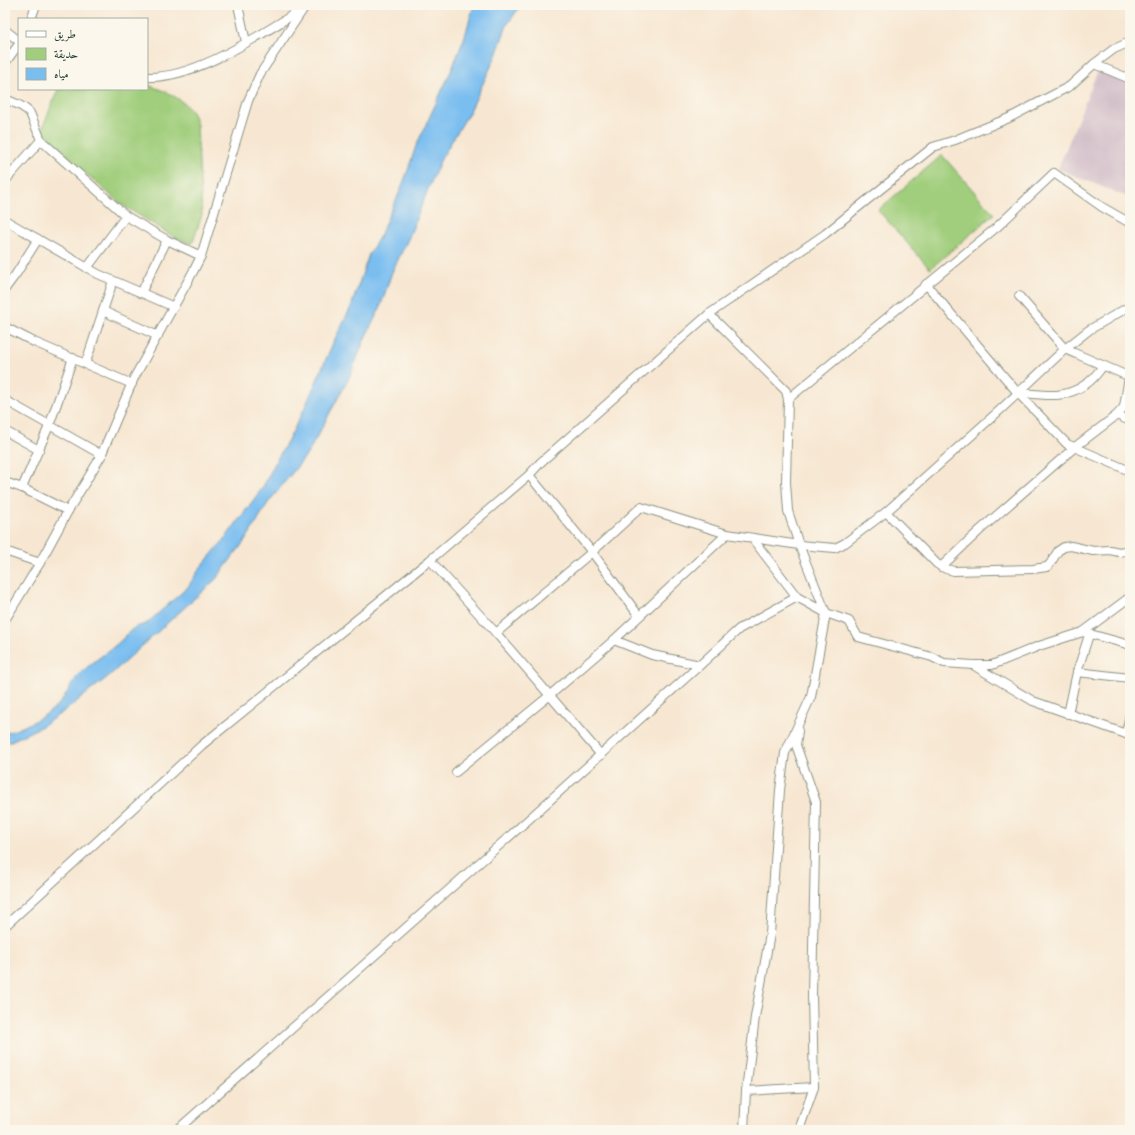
<svg xmlns="http://www.w3.org/2000/svg" width="1135" height="1135" font-family="Cardo,Amiri,serif">
<style>
.industrial{fill:#d1bdc8}
.green{fill:#a0ce7c;stroke:#608658}
.water{fill:#7abef0;stroke:#4c7e92}
.lines{fill:none;stroke-linecap:round;stroke-linejoin:round}
.minor-casing{stroke:#8b9283;stroke-width:10}
.minor{stroke:#fff;stroke-width:8}
</style>
<rect width="100%" height="100%" fill="#fbf7ec"/>
<filter id="ink" filterUnits="userSpaceOnUse"><feTurbulence type="fractalNoise" baseFrequency=".025" numOctaves="2"/><feDisplacementMap in="SourceGraphic" scale="8" xChannelSelector="R" yChannelSelector="G"/><feConvolveMatrix kernelMatrix="1 2 1 2 8 2 1 2 1" color-interpolation-filters="sRGB"/></filter>
<filter id="wash" filterUnits="userSpaceOnUse"><feTurbulence type="fractalNoise" baseFrequency=".012" numOctaves="4" result="noise"/><feDisplacementMap in="SourceGraphic" scale="16" xChannelSelector="R" yChannelSelector="G"/><feGaussianBlur stdDeviation="0.9" result="paint"/><feColorMatrix in="noise" values="0 0 0 0 0 0 0 0 0 0 0 0 0 0 0 0 0 1.4 0 .05"/><feComposite in="paint" operator="in"/></filter>
<g filter="url(#wash)">
<rect width="100%" height="100%" fill="#f7e7d2"/>
<!-- industrial -->
<path class="industrial" d="M1098 70 1130 83V198L1058 169Z"/>
<!-- green -->
<g class="green">
<path d="M147 85C164 90 183 98 193 114 195 117 196 122 197 126L202 215 192 244 174 237 121 204 75 164 49 138 42 129 58 89H147Z"/>
<path d="M942 155 994 214 930 269 878 210Z"/>
</g>
<!-- water -->
<path class="water" d="M474 5H521L507 25 495 58 470 111 441 159 428 189 409 237 392 272 380 308 365 338 349 378 308 453 268 503 247 538 216 579 109 676 67 709 42 726 5 744V733C20 730 48 715 58 705 66 697 70 685 77 677 89 664 104 655 117 644 129 634 128 628 146 624L188 587 200 568 224 540 263 487 276 461 290 437 306 405 333 343 351 307 369 254 380 236 387 219 398 196 407 173 416 146 451 71 464 39Z"/>
</g>
<g filter="url(#ink)">
<g class="lines">
<!-- minor casing -->
<g class="minor-casing">
<g id="minor">
<path d="M238 5 246 42"/>
<path d="M5 6 6 5"/>
<path d="M31 19 36 5"/>
<path d="M5 30 19 41"/>
<path d="M5 63 19 44"/>
<path d="M1094 64 1130 79"/>
<path d="M147 77C196 79 259 35 301 10"/>
<path d="M5 99C14 103 23 105 30 113L41 140 45 144 126 216 167 240 201 256"/>
<path d="M5 181 41 140"/>
<path d="M5 220 98 274 174 307"/>
<path d="M87 268 126 216"/>
<path d="M926 284 1017 392 1067 444 1130 471"/>
<path d="M5 289 16 274 38 239"/>
<path d="M141 293 167 240"/>
<path d="M1019 296 1065 349 1130 377"/>
<path d="M103 311 158 336"/>
<path d="M709 314 786 391 788 399 786 482 788 511 799 545 826 613 811 697 785 753 780 790 770 934 755 1017 746 1091 744 1130"/>
<path d="M5 327 34 342 132 384"/>
<path d="M84 363 87 359 113 281"/>
<path d="M1017 392C1043 395 1064 400 1086 384 1093 380 1098 372 1103 366"/>
<path d="M788 399 997 227 1054 173 1102 207 1130 223"/>
<path d="M5 400 102 455"/>
<path d="M1117 415 1130 421"/>
<path d="M5 431 39 450"/>
<path d="M529 475 592 552 639 616"/>
<path d="M5 482 22 488 68 511"/>
<path d="M22 488 49 426 73 358"/>
<path d="M886 512 937 564 946 569 954 571 1033 569 1047 567 1050 564 1058 551 1064 547 1071 546 1093 551 1110 550 1119 552 1130 550"/>
<path d="M752 538 797 597 826 613 849 621 858 637 932 657 944 663 973 665H992L1039 646 1083 632 1130 645"/>
<path d="M5 551 40 563"/>
<path d="M430 560 496 633 601 755"/>
<path d="M941 567 979 531 1075 447 1117 415 1124 407 1129 377"/>
<path d="M5 620 38 566 68 511 100 458 134 378 194 270 201 256 248 101 260 74 306 5"/>
<path d="M1083 632 1130 597"/>
<path d="M496 633 592 552 641 507 727 534 799 545 835 548 845 543 886 512 1000 410 1065 349 1089 330 1130 306"/>
<path d="M614 640 652 655 700 665 739 629 797 597"/>
<path d="M973 665 1033 701 1126 734 1130 736"/>
<path d="M1077 672 1130 678"/>
<path d="M1068 714 1077 672 1089 635"/>
<path d="M798 731 796 745 816 802 812 995 814 1087 799 1130"/>
<path d="M1126 734 1130 714"/>
<path d="M456 772 549 696 614 640 727 534"/>
<path d="M5 926 202 745 430 560 529 475 541 462 709 314 825 234 933 147 955 140 1009 118 1070 86 1094 64 1114 49 1130 42"/>
<path d="M746 1091 814 1087"/>
<path d="M177 1130 529 819 700 665"/>
</g>
</g>
<!-- minor -->
<use href="#minor" class="minor"/>
</g>
</g>
<!-- margin -->
<rect width="1135" height="1135" fill="none" stroke="#fbf7ec" stroke-width="20"/>
<!-- legend -->
<rect x="18" y="18" width="130" height="72" fill="#fbf7ec" stroke="#a3ada2"/>
<rect x="26" y="31" width="20" height="6" fill="#ffffff" stroke="#a3ada2"/>
<text x="54" y="38" font-size="12" fill="#1f3d34">طريق</text>
<rect x="26" y="48" width="20" height="12" fill="#a0ce7c" stroke="#a3ada2"/>
<text x="54" y="58" font-size="12" fill="#1f3d34">حديقة</text>
<rect x="26" y="68" width="20" height="12" fill="#7abef0" stroke="#a3ada2"/>
<text x="54" y="78" font-size="12" fill="#1f3d34">مياه</text>
</svg>
